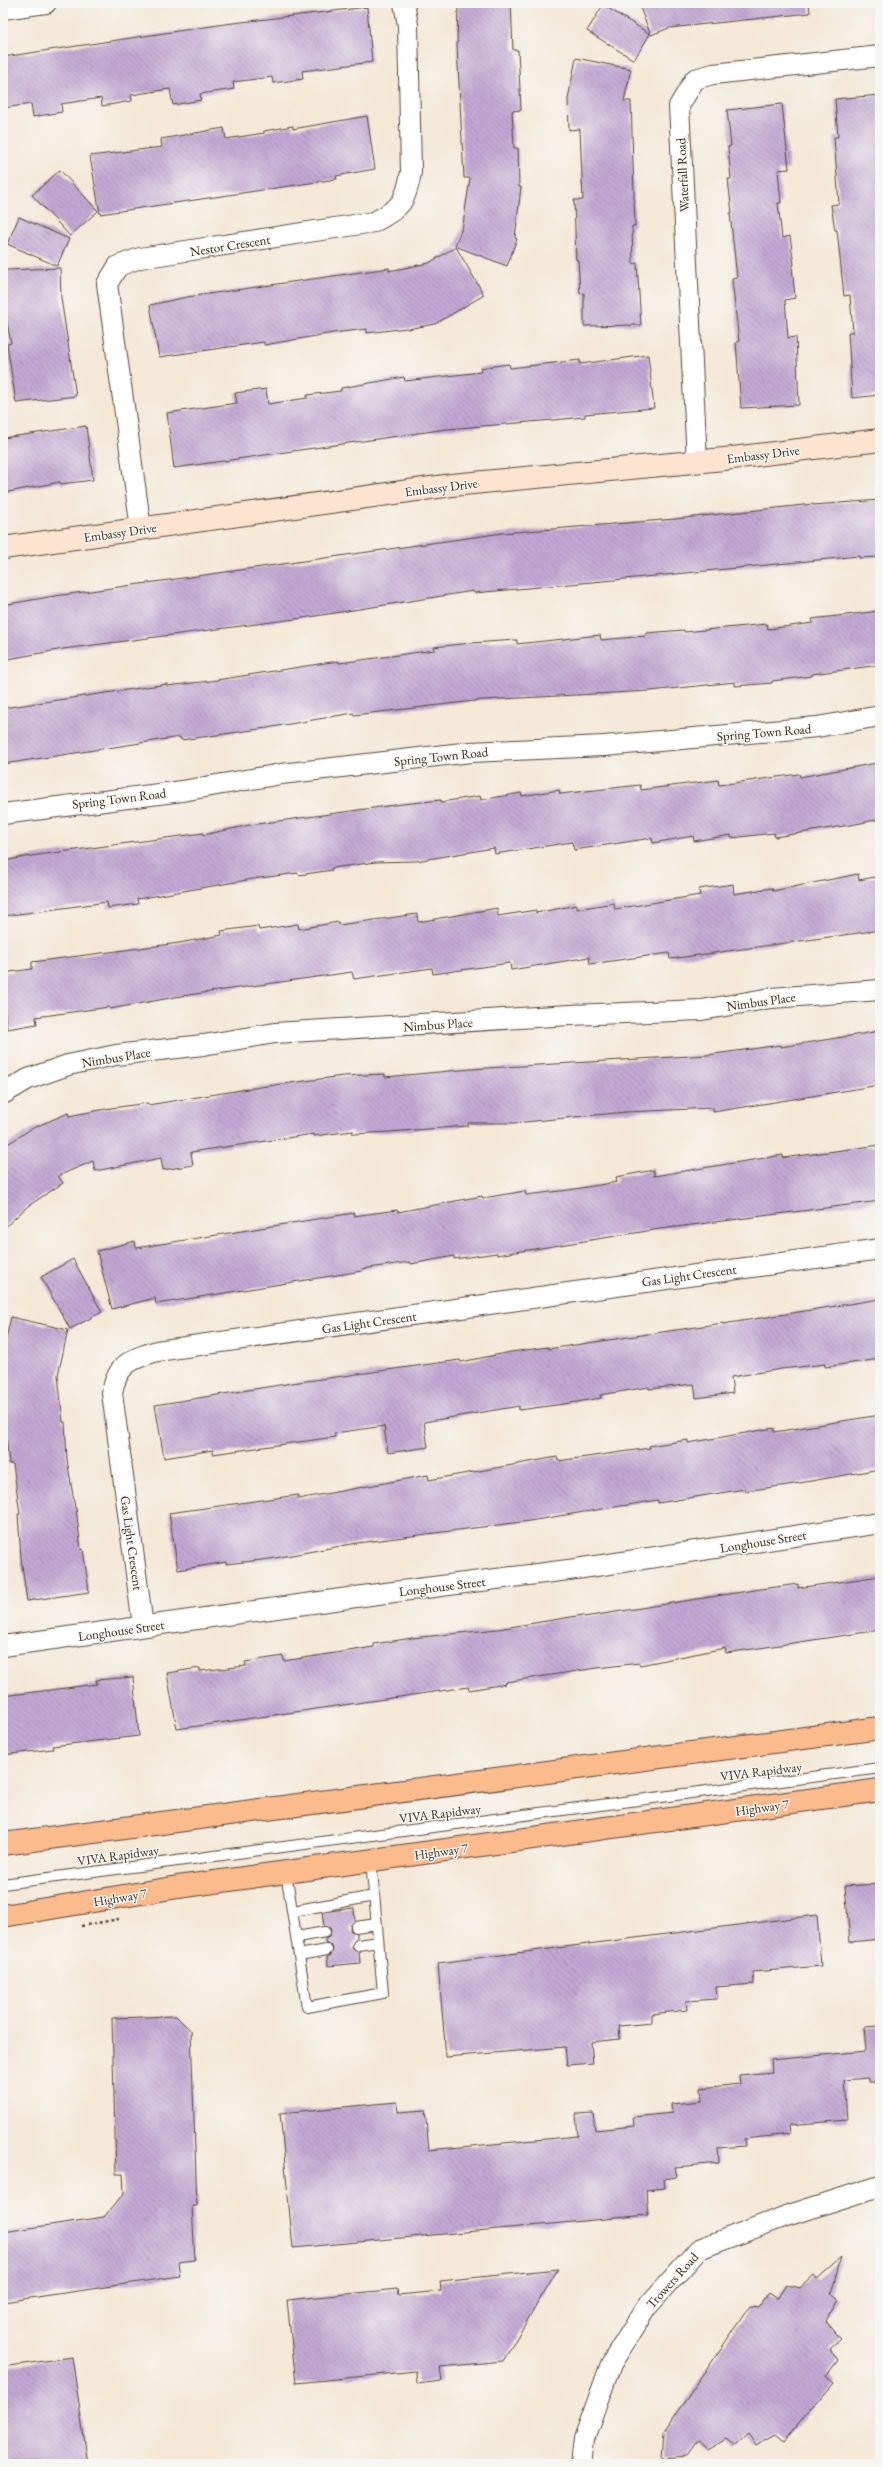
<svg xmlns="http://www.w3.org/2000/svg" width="883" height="2467" font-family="'EB Garamond',serif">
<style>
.building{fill:url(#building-back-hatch)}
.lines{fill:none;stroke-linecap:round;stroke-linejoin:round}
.lane-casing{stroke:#57463a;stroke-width:12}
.street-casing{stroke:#57463a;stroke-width:22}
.secondary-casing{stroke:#57463a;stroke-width:24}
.primary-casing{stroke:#57463a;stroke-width:24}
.path{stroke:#57463a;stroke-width:2.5;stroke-dasharray:3 3;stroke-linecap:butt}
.lane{stroke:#fff;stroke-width:10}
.street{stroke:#fff;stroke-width:20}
.secondary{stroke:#fde4d1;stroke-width:22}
.primary{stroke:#fbbb8d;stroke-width:22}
.labels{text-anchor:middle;stroke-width:3;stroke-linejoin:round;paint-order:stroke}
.street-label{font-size:13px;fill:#3b2a1e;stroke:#f6f6f2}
</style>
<defs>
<pattern id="building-back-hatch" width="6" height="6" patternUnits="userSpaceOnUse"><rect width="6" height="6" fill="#c2a7d3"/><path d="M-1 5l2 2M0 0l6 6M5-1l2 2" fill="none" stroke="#9f88ab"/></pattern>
</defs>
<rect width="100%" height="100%" fill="#f6f6f2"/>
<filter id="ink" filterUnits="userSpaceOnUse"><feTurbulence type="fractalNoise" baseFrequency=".025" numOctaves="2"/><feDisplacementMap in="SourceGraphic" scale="8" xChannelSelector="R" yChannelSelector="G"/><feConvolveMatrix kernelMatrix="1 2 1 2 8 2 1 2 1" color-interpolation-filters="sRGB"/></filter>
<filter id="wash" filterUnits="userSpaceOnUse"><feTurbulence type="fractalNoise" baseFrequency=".012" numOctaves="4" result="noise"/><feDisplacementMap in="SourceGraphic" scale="16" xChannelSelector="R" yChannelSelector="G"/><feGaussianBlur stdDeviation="0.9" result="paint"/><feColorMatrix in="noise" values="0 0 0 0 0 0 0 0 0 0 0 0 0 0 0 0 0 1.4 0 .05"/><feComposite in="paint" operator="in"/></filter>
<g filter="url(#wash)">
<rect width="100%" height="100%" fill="#f5e8d7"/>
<g id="blocks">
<!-- building -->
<g class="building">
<path d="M458 3H511L513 50H518L521 110 512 111 514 148H518L519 187H521L515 238 517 239 507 266 455 246 463 225 470 178H464L457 47Z"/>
<path d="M638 3H809L810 13 669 28 651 35Z"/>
<path d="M603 5 650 34 634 60 587 31Z"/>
<path d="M367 7 372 62 302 71 303 79 273 83 272 77 233 82 234 89 200 94 201 100 173 105 170 89 131 95 132 101 102 106 101 98 61 104 62 112 33 117 31 104 3 108V57L225 24Z"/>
<path d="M576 58 631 69 624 101H631L635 226H632L633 264 637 263 641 325 584 326V293L580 294 578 260H576L574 200H583L580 129 569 130 568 99Z"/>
<path d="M880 95V395L852 398 848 332H853L850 295 844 296 837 230H835L831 205 839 204 834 137H838L835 99Z"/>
<path d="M782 104 789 169 778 170 781 203H778L782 238 790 236 794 265 792 266 795 298 785 300 788 338 796 337 799 405 741 408 736 342H739L732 279 737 278 730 213H732L728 179H731L728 147 731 146 727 110Z"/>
<path d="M367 116 375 169 336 176 337 179 100 214 90 156 162 147 161 139 224 128 226 139 264 133V131L293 126V129Z"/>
<path d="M60 170 98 211 70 236 32 195Z"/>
<path d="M19 217 69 239 57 266 7 244Z"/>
<path d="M456 247 484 295 435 324 408 329 407 328 367 333V329L333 333 264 345V342L159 357 150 305 187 297 389 268V271L429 263Z"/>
<path d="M60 268 61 298 76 396 16 403 7 344 11 343 6 318 4 270Z"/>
<path d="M648 355 654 408 585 414V417L553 420 447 429 174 468 167 413 237 403 235 393 266 389 268 404 307 398V395L341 391V388L404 377 405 381 481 372 480 368 509 364 510 368 580 360V364Z"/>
<path d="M86 426 93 480 61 484 60 482 3 493V438Z"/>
<path d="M880 500V557L859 558V556L614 580 474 593 473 591 303 618 63 649 3 660V605L55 596 503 533 675 519 813 504V505Z"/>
<path d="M880 611V665L812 674V676L772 681V683L735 686V682L650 691 483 700 354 715 353 713 267 728 181 740 180 737 3 764V708L167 684V686L210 681 338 661 339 663 435 650 434 647 471 643 517 640V644L600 635 601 640 646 636V633L684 630V632L767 624 768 629 813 623 812 619Z"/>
<path d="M877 763 880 776V819L856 824 775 837 774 833 731 838V835L694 841 693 836 653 843 652 838 574 850 572 842 495 854 494 848 416 861 376 862 332 868V870L299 875 298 873 253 879 137 899 138 904 108 908 107 902 4 916 3 861 31 856 203 833V835L250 825 402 804 441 800V802L480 796 481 800 521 793 522 796 559 790 560 794 640 785 641 790 718 780 719 785 799 774 800 777Z"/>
<path d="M858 874 859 880 880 876V930L670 959 669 953 590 964 589 957 511 970 510 963 433 974 432 968 354 979 352 972 181 996 110 1009 109 1007 36 1017 37 1024 7 1029 3 1002V973L32 969V962L179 943 222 935 221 931 258 926 259 930 298 924 299 929 338 922 339 925 417 914 418 922 497 908 498 916 536 910V913L577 905V909L614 903 615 909 700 895 699 889 733 884 734 894 772 888 773 891Z"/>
<path d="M880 1031V1085L713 1112V1108L626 1112 514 1123H468V1126L389 1132 353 1134V1131L314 1136V1134L191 1152 193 1165 163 1170 161 1158 95 1171 93 1161 58 1176 63 1183 28 1206 3 1229V1147L31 1129 68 1113 69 1116 111 1108 148 1103V1105L260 1087 343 1076 385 1074V1077L471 1069 707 1055 781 1045V1047Z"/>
<path d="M880 1145V1201L660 1229 497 1255V1253L454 1259V1256L411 1264 410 1262 362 1269V1271L156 1304 155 1298 112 1309 97 1251 135 1241 136 1248 354 1213V1216L397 1210 398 1212 482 1196 483 1198 525 1191 526 1195 569 1190 617 1182 616 1177 654 1170V1176L783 1155V1158Z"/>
<path d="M73 1259 102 1312 70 1329 41 1277Z"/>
<path d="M880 1299V1359L825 1367V1364L781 1369 731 1377 733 1393 696 1398 694 1384 649 1389V1387L600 1395 601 1398 564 1404 519 1410V1406L424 1422 428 1447 388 1453 384 1426 335 1433V1437L213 1454V1450L164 1458 155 1405 292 1383 460 1360 461 1362 511 1352 548 1347V1349L723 1323V1324Z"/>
<path d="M11 1317 68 1330 58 1375 63 1422H65L67 1459 75 1508H76L81 1550 83 1549 89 1592 27 1601 21 1558 18 1514H20L13 1464H9L3 1405V1352Z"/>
<path d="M880 1415V1469L788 1485 745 1491V1489L658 1503V1500L529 1521 357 1543 270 1559 226 1564V1562L178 1570 169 1513 298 1495V1499L428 1475 429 1480 557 1457 558 1461 650 1448 649 1446 688 1440V1443L774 1428V1432Z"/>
<path d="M880 1576V1630L726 1653 725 1648 640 1665 639 1663 597 1668 506 1682V1684L469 1690 468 1687 177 1729 167 1673 200 1668V1671L246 1666 245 1662 283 1656 284 1661 374 1647V1644L412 1638 498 1629 583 1615 584 1617 754 1590 798 1584V1588Z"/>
<path d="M133 1677 139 1736 52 1746 53 1749 3 1755V1696L97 1684 96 1680Z"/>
<path d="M880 1884V1939L850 1942 845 1886Z"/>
<path d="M354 1908 355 1921 350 1928 351 1931 357 1933V1939L352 1946 353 1949 359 1951 360 1963 328 1966 327 1957 331 1955 333 1949 332 1946 326 1944 325 1939 329 1937 331 1931 330 1928 324 1926 322 1912Z"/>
<path d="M817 1915 821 1966 753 1972 754 1984 716 1987 717 1999 686 2001 687 2010 652 2014V2023L619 2026 620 2039 591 2042 593 2063 567 2065 565 2047 446 2057 438 1963Z"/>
<path d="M176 2016 191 2031 197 2206H192L195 2260 178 2262 180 2276 3 2302V2232L104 2217 124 2193 123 2174H116L112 2018Z"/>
<path d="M880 2026V2082H868V2078L844 2080 847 2120 789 2125 790 2134 744 2139 745 2146 718 2148 719 2163 675 2167 677 2177 664 2179 665 2188 646 2190 648 2215 293 2248 280 2113 397 2102 398 2112 425 2110 429 2150 578 2136 576 2114 593 2113 595 2130 634 2126 633 2117 672 2113 671 2104 702 2101 701 2088 740 2084 739 2075 772 2072 771 2060 866 2051 864 2027Z"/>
<path d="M841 2258 831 2294 838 2299 825 2321 840 2339 829 2349 838 2360 827 2375 835 2382 784 2441 776 2434 756 2445 748 2434 735 2446 726 2439 708 2450 698 2441 687 2456 662 2458 664 2432 750 2306 759 2307 768 2293 777 2299 786 2285 800 2288 814 2275 817 2279Z"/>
<path d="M558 2269 503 2361 440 2367 442 2381 417 2384 416 2371 296 2383 287 2300 397 2289 398 2295 441 2291 440 2281Z"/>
<path d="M72 2357 88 2464H3V2367Z"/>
</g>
</g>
</g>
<g filter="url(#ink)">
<use href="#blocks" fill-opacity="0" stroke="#57463a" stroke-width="1"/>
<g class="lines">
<!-- lane casing -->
<g class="lane-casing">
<g id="lane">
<path d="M286 1872 307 2007 383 1993 371 1860"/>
<path d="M3 1884 880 1768"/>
<path d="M293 1911 374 1896"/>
<path d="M356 1927 376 1924"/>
<path d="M297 1937 325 1932"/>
<path d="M358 1945 378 1942"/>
<path d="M299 1955 327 1950"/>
</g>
</g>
<!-- street casing -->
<g class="street-casing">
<g id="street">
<path d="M3 9 46 3"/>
<path d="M697 461 679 106 695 79 713 74 880 56"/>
<path d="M141 529 107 284 118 266 140 258 374 222C401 208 406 202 411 172L408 25 404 3"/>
<path d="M3 814 182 791 281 774 471 752 604 746 817 727 880 716"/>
<path d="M3 1094 28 1079 68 1065 116 1055 203 1045 275 1033 570 1015 702 1010 771 998 880 990"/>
<path d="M143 1626 112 1393C117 1364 131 1359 157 1351L880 1249"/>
<path d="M3 1646 370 1595 576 1569 880 1523"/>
<path d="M581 2464 584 2439 611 2364 646 2308 699 2249 786 2216 880 2186"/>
</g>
</g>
<!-- secondary casing -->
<g class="secondary-casing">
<path id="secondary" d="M3 548 452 485 724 459 880 440"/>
</g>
<!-- primary casing -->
<g class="primary-casing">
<g id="primary">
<path d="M3 1844 880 1728"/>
<path d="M3 1916 178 1887 880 1790"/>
</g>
</g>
<!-- path -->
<path class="path" d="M81 1926 119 1919"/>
<!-- lane -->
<use href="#lane" class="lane"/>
<!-- street -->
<use href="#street" class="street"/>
<!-- secondary -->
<use href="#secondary" class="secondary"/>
<!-- primary -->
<use href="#primary" class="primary"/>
</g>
</g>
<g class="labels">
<!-- street labels -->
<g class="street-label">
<text transform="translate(682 175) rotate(-93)" y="5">Waterfall Road</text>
<text transform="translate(230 245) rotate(-9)" y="5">Nestor Crescent</text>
<text transform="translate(763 454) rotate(-7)" y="5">Embassy Drive</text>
<text transform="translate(441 487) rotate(-7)" y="5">Embassy Drive</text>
<text transform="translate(120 532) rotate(-8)" y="5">Embassy Drive</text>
<text transform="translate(764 732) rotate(-5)" y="5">Spring Town Road</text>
<text transform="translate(441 756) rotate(-6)" y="5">Spring Town Road</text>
<text transform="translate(119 798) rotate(-7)" y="5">Spring Town Road</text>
<text transform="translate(761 1001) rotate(-8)" y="5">Nimbus Place</text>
<text transform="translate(438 1024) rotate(-4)" y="5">Nimbus Place</text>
<text transform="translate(116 1057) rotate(-9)" y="5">Nimbus Place</text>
<text transform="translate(689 1275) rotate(-8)" y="5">Gas Light Crescent</text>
<text transform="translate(369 1322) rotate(-8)" y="5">Gas Light Crescent</text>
<text transform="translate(763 1541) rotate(-9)" y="5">Longhouse Street</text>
<text transform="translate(132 1543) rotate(82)" y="5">Gas Light Crescent</text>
<text transform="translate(442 1586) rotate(-7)" y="5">Longhouse Street</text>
<text transform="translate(121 1630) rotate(-8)" y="5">Longhouse Street</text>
<text transform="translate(761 1771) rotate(-7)" y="5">VIVA Rapidway</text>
<text transform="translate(762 1807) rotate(-8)" y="5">Highway 7</text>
<text transform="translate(440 1813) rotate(-7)" y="5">VIVA Rapidway</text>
<text transform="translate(441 1851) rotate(-8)" y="5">Highway 7</text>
<text transform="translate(118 1855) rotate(-8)" y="5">VIVA Rapidway</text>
<text transform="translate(120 1897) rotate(-10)" y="5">Highway 7</text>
<text transform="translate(672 2280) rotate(-48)" y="5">Trowers Road</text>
</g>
</g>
<!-- margin -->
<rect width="883" height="2467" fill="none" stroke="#f6f6f2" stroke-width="16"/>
</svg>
